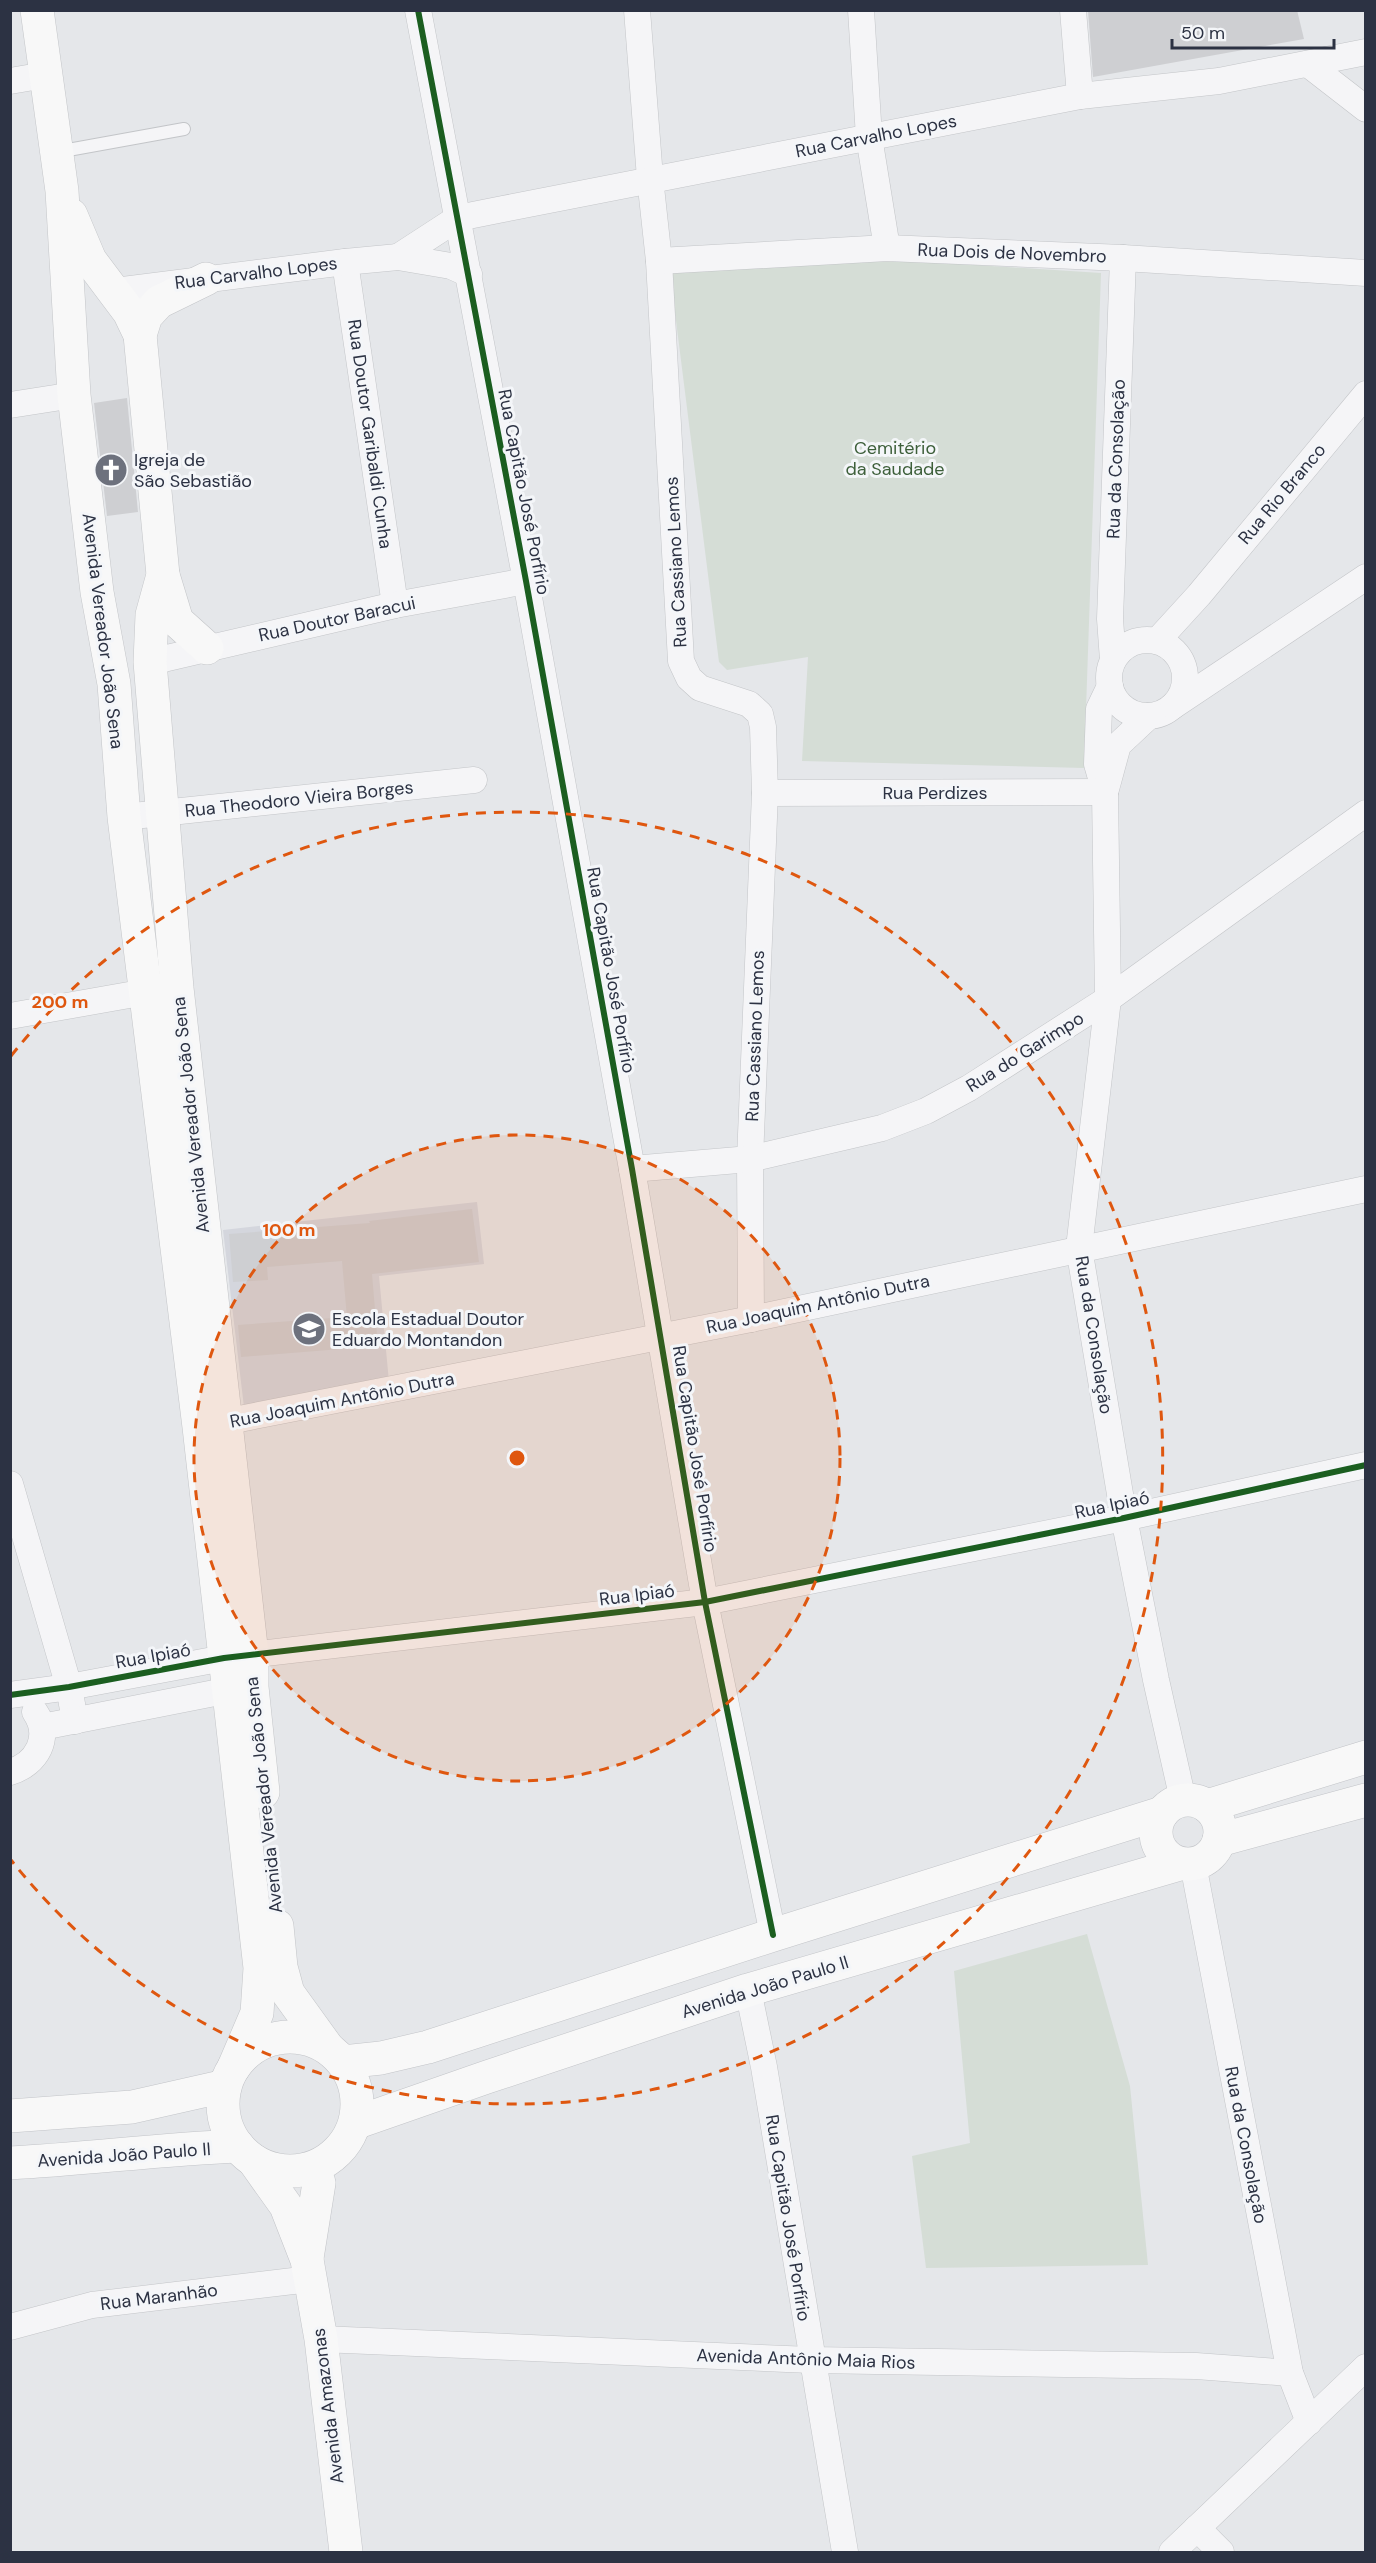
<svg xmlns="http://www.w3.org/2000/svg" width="1376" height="2563" font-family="'DM Sans',sans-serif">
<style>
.built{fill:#d4d6dd}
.green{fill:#d5ddd6}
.building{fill:#cecfd2}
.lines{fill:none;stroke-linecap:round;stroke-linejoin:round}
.lane-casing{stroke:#c3c5c8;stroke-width:14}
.street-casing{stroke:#c3c5c8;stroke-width:27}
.secondary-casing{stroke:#c3c5c8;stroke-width:34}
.primary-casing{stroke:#c2c4c8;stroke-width:34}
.lane{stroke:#f5f5f7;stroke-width:12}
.street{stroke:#f5f5f7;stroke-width:26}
.secondary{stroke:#f8f8f8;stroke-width:33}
.primary{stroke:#f8f8f8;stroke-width:33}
.cycleway-casing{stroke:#f4f6f9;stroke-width:10}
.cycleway{stroke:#1b5e20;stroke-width:6}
.ring{fill:none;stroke:#df570f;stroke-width:3;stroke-dasharray:10 8}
.labels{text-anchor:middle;stroke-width:6;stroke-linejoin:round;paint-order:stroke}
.street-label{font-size:18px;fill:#2c3243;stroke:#f4f6f9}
.park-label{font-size:18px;fill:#3d5f3a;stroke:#f4f6f9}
.poi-label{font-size:18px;fill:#2c3243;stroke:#f4f6f9;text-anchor:start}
.centre{fill:#df570f;stroke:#f4f6f9;stroke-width:3}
.ring-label{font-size:18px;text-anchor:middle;font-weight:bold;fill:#df570f;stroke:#f4f6f9;stroke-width:6;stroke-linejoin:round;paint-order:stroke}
</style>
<rect width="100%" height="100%" fill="#e5e7ea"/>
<!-- built -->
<path class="built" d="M477 1202 484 1264 379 1276 389 1382 244 1407 223 1230Z"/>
<!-- green -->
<g class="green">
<path d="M884 259 1101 273 1084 768 802 761 808 657 727 670 719 662 670 273Z"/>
<path d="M1087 1934 1130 2086 1148 2265 926 2268 912 2156 970 2143 954 1971Z"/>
</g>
<!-- building -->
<g class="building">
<path d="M1088 10H1297L1304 39 1093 77Z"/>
<path d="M127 398 138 512 107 516 94 403Z"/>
<path d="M472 1209 479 1262 372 1274 378 1346 241 1357 238 1325 347 1317 342 1261 267 1267 268 1280 233 1282 229 1234 370 1223 369 1221Z"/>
</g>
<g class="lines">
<!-- lane casing -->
<g class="lane-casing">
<path id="lane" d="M57 152 184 129"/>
</g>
<!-- street casing -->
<g class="street-casing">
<g id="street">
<path d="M418 10 526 581 632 1169 705 1602 773 1935"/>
<path d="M637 10 650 178 659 261 681 661 689 678 700 688 749 704 760 714 763 727 765 793 750 1159 751 1319"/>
<path d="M861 10 869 137 887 248"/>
<path d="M1073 10 1080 96"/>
<path d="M1308 64 1366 109"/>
<path d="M10 81 45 75"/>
<path d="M398 257 458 218 503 209 1080 96 1219 81 1366 52"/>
<path d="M659 261 887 248 1123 258 1366 273"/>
<path d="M345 262 395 605"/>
<path d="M115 291 345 262 398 257 451 266 469 274"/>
<path d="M10 405 74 395"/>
<circle cx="1147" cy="678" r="38"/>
<path d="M1157 641 1199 595 1366 394"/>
<path d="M1113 660 1110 619 1123 258"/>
<path d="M150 662 395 605 526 581"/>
<path d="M1110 686 1099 709 1097 764 1105 792 1108 999 1079 1248 1124 1518 1156 1680 1183 1800"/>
<path d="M1173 706 1366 577"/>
<path d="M1106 789 1118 745 1149 716"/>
<path d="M765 793 1105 792"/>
<path d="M124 817 474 780"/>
<path d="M10 1016 146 992"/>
<path d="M632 1169 750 1159 882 1128 926 1111 969 1088 1108 999 1366 813"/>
<path d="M208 1425 751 1319 1366 1189"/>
<path d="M10 1484 69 1687 75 1721"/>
<path d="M10 1695 69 1687 224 1658 705 1602 1124 1518 1366 1465"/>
<path d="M42 1727 245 1687"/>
<path d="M10 1772C37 1764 52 1737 35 1712"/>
<path d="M1193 1864 1290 2373 1309 2422"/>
<path d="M748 1990 764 2067 845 2552"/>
<path d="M10 2327 92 2305 310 2279"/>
<path d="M321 2339 811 2360 1196 2366 1290 2373"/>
<path d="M1197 2528 1221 2552"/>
<path d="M1172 2552 1366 2367"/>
</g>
</g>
<!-- secondary casing -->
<g class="secondary-casing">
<g id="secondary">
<path d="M37 10 62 191 74 395 97 592 114 684 124 817 199 1427 260 1968 257 2013 234 2067"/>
<path d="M71 215 90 260 129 312 140 335 163 575 152 615 150 662 177 988 252 1655V1687L263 1792"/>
<path d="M140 335 146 316 159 302 206 279"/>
<path d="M163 575 177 621 207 648"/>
<path d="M277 1926 281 1967 288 1993 327 2047"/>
</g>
</g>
<!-- primary casing -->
<g class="primary-casing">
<g id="primary">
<circle cx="1188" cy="1832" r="32"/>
<path d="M1207 1806 1366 1757"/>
<path d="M1219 1840 1366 1800"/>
<circle cx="290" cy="2104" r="67"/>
<path d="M343 2062 381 2058 428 2047 773 1935 1162 1813"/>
<path d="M10 2116 132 2107 225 2086"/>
<path d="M355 2123 487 2077 748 1990 1180 1864"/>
<path d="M254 2161 286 2206 307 2260 321 2339 346 2552"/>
<path d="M10 2163C86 2159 162 2149 238 2146"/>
<path d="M307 2258 319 2183 314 2168"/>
</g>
</g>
<!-- lane -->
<use href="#lane" class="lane"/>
<!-- street -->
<use href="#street" class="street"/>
<!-- secondary -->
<use href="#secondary" class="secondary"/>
<!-- primary -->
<use href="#primary" class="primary"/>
<!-- cycleway casing -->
<g class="cycleway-casing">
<g id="cycleway">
<path d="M418 10 526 581 632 1169 705 1602 773 1935"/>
<path d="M10 1695 69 1687 224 1658 705 1602 1124 1518 1366 1465"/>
</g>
</g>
<!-- cycleway -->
<use href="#cycleway" class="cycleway"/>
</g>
<!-- distance rings -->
<circle cx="517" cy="1458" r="323" fill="#df570f" fill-opacity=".12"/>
<g class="ring">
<circle cx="517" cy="1458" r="323"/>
<path d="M11 1056A646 646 0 1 1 11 1860"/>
</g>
<!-- icons -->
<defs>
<g id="church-disc" transform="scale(1.725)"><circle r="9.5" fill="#6d717d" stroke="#f4f6f9"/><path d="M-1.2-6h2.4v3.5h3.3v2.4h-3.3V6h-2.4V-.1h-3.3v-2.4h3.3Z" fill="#fff"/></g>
<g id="school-disc" transform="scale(1.725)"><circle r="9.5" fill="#6d717d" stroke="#f4f6f9"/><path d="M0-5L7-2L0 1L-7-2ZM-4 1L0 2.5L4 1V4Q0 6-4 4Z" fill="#fff"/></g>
</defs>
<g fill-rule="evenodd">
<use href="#church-disc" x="111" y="470"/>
<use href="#school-disc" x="309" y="1329"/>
</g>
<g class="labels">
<!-- street labels -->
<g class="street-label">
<text transform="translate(876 136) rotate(-11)" y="6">Rua Carvalho Lopes</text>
<text transform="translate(1012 253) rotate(2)" y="6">Rua Dois de Novembro</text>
<text transform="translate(256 273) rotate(-7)" y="6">Rua Carvalho Lopes</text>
<text transform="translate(370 434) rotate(82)" y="6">Rua Doutor Garibaldi Cunha</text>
<text transform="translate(1116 459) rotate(-88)" y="6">Rua da Consolação</text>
<text transform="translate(524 492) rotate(79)" y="6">Rua Capitão José Porfírio</text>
<text transform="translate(1282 494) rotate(-50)" y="6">Rua Rio Branco</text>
<text transform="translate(676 562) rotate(-93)" y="6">Rua Cassiano Lemos</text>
<text transform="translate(337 619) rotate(-12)" y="6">Rua Doutor Baracui</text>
<text transform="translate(103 631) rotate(83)" y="6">Avenida Vereador João Sena</text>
<text x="935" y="799">Rua Perdizes</text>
<text transform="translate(299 799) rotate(-6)" y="6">Rua Theodoro Vieira Borges</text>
<text transform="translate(611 970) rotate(80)" y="6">Rua Capitão José Porfírio</text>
<text transform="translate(755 1036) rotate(-88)" y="6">Rua Cassiano Lemos</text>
<text transform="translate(1025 1052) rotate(-32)" y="6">Rua do Garimpo</text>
<text transform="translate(191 1115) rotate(-96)" y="6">Avenida Vereador João Sena</text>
<text transform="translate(818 1304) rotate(-12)" y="6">Rua Joaquim Antônio Dutra</text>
<text transform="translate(1094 1335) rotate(81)" y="6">Rua da Consolação</text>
<text transform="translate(342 1400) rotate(-11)" y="6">Rua Joaquim Antônio Dutra</text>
<text transform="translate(695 1449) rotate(81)" y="6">Rua Capitão José Porfírio</text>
<text transform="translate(1112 1505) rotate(-12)" y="6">Rua Ipiaó</text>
<text transform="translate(637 1595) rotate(-7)" y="6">Rua Ipiaó</text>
<text transform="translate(153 1656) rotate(-10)" y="6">Rua Ipiaó</text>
<text transform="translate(264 1795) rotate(-96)" y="6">Avenida Vereador João Sena</text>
<text transform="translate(765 1987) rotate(-17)" y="6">Avenida João Paulo II</text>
<text transform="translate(1246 2145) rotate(79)" y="6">Rua da Consolação</text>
<text transform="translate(124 2155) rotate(-4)" y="6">Avenida João Paulo II</text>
<text transform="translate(788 2218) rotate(81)" y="6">Rua Capitão José Porfírio</text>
<text transform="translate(159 2297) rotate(-7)" y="6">Rua Maranhão</text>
<text transform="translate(806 2359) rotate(2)" y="6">Avenida Antônio Maia Rios</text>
<text transform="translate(328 2406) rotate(-97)" y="6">Avenida Amazonas</text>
</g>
<!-- park labels -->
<g class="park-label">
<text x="895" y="454">Cemitério<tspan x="895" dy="21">da Saudade</tspan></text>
</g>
<!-- poi labels -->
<g class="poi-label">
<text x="134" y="466">Igreja de<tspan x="134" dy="21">São Sebastião</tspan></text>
<text x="332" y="1325">Escola Estadual Doutor<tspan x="332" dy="21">Eduardo Montandon</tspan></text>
</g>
</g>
<circle cx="517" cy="1458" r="9" class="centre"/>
<g class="ring-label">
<text x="60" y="1008">200 m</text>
<text x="289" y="1236">100 m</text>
</g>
<!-- border -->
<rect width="1376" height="2563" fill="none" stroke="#2c3243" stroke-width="24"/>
<!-- scale -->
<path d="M1172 39v9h162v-9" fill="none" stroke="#2c3243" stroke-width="3"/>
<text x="1181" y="39" font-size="18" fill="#2c3243" stroke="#f4f6f9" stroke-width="4.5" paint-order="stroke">50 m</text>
</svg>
